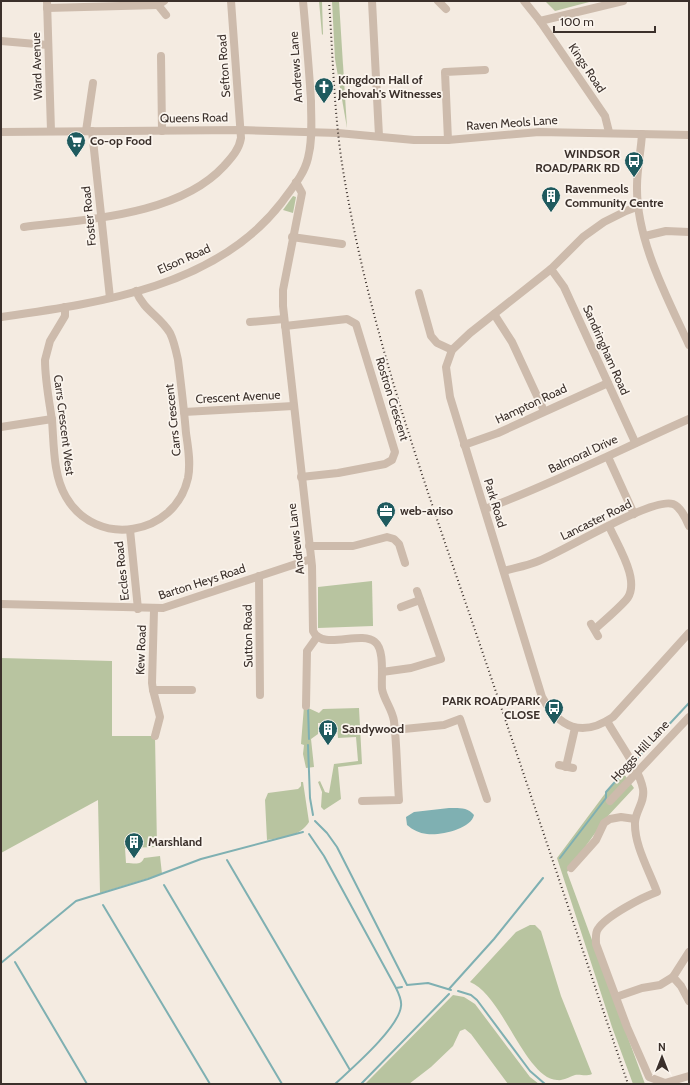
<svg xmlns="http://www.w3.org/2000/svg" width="690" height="1085" font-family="Cabin,sans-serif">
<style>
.green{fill:#b8c4a0}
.water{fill:#7fb0b2}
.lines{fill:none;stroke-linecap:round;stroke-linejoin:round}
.stream{stroke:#7fb0b2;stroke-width:2}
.minor{stroke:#cdbbac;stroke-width:8}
.rail{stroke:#3b302b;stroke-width:2;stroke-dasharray:1 3;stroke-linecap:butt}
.labels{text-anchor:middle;stroke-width:3.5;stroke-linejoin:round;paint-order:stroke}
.street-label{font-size:12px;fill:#3b302b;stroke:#fbf5ee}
.poi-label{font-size:12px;font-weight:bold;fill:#3b302b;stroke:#fbf5ee;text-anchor:start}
</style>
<rect width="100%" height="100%" fill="#f4ebe1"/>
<!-- green -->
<g class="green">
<path d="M319 1H322L323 34 322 35Z"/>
<path d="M332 1H339L347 128 335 59Z"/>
<path d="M545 1H593L555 11Z"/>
<path d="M293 196 296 197 293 213 283 210Z"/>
<path d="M372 581 373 626 318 628V587Z"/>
<path d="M1 658 112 661V736H155L157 847 125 848 126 863C134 863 141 866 144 858L160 856 162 874 100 893 98 800 1 853Z"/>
<path d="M304 706 319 713 323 709 359 708 362 764 338 767 341 799 324 810 321 807 322 792 318 782 320 781 325 792 329 793 334 764 358 761 356 737 338 738 337 726 323 727 321 723H318V734L311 739 314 767 306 768 303 754 304 745 301 744Z"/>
<path d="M624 774 634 788 606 818 567 872 645 1084H633L612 1027 557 858 607 791Z"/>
<path d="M301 782H303L309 822C299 837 284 837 267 840L265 800 268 793 298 789 301 786Z"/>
<path d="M530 925H535L541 931 561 996 592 1074C585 1077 581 1074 575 1075 569 1077 563 1081 557 1080 525 1078 502 994 470 982L516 932Z"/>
<path d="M453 995 464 997 475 1004 530 1077 539 1084H508L471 1034 465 1029 460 1031 453 1046 431 1067 409 1084H365Z"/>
</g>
<!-- water -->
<path class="water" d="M449 808C458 808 468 807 474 815 471 829 440 836 427 834 419 833 413 830 407 825L406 817 414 812Z"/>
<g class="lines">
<!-- stream -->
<g class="stream">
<path d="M308 707 309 739"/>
<path d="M308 745 310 798 313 815"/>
<path d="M634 762 689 703"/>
<path d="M315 821 327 833 337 847 407 985 428 983 451 990"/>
<path d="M309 834 324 856 396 988"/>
<path d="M560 858 606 798V792L630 765"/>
<path d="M227 860 350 1070"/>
<path d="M164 885 282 1084"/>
<path d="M103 905 210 1084"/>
<path d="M15 962 87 1084"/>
<path d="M1 963 76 901 148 879 201 859 303 832"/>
<path d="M449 989 494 939 543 878"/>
<path d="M458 991 471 995 477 1000 530 1071 545 1084"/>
<path d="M335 1084C351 1069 399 1028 401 1006 402 1000 399 994 396 988L402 987"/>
<path d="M361 1084 449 994"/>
<path d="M575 1084H584"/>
</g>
<!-- minor -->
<g class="minor">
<path d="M47 1 51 131"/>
<path d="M164 1 158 5 166 15"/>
<path d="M372 1 379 136"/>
<path d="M438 1 446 9"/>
<path d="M524 1 540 21 605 116 609 132"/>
<path d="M47 8 158 5"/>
<path d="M540 21 623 1"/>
<path d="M1 41 48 45"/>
<path d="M161 56 162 131"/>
<path d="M86 131 93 83"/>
<path d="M92 131 110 298"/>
<path d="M1 132 241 130 338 133 414 140H448L539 132 689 135"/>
<path d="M642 134C641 151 637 169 637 186 636 240 667 297 689 345"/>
<path d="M448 140 445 72 485 70"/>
<path d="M296 182 302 193 283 290V306L312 566 313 631C322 651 361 630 375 642 385 650 381 677 382 689 384 700 392 709 394 721 397 747 397 774 399 800L362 801"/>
<path d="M639 206 626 211 604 222 583 237 551 269 470 333 452 350 446 367 450 397 542 697C559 728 582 738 613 717L689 633"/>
<path d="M24 227C86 219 178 216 224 166 231 158 239 150 241 138L231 1"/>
<path d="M645 236 666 231 689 232"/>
<path d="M292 237 342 244"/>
<path d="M551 269 564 287 635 442"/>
<path d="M419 293 431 336 437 343 452 350"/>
<path d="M65 307V316L50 341 45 360C45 380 49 400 52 420 54 445 53 475 66 497 96 549 175 536 188 478 191 463 188 447 186 433 184 409 181 384 178 360 176 351 174 341 170 333 160 316 144 311 136 291"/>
<path d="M494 314 512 342 544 411"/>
<path d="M1 317C100 303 217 287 282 202 292 188 304 175 308 158 313 139 311 120 311 101 309 67 306 34 303 1"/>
<path d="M250 322 284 319"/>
<path d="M285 326 347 319 356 324 395 452 392 460 385 464 338 473 301 477"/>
<path d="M184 412 293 406"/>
<path d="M1 427 52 419"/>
<path d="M464 445 498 433 608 383"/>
<path d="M608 457 634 514"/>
<path d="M485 509C555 483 621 449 689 419"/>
<path d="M130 530 138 609"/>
<path d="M309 546H353L387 537 394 539 399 544 405 563"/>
<path d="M504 571C514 568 526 566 536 562 563 552 651 497 673 504 681 507 686 519 689 526"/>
<path d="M259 576 260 695"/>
<path d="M1 604 163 608 311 559"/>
<path d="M401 607 420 600"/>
<path d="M154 610 152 683 153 690H192"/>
<path d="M591 624 598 636"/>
<path d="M595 629C605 620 617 610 626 600 642 582 617 545 609 526"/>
<path d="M382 672 411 668 441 659 417 591"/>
<path d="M153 690 160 717 155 736"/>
<path d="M306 706 307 651 317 637"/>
<path d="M607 721C618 741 639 768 643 789 645 802 636 810 635 822 634 845 649 870 657 892 643 897 606 916 598 929 595 933 596 939 596 944L627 1027 649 1077 665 1083 689 1076"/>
<path d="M394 730 444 725 460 719 487 799"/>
<path d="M559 765 573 768"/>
<path d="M566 767 575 728"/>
<path d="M610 801 689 717"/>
<path d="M571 868 596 840 604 823 610 819 621 817 635 819"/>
<path d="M673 977 689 952"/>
<path d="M616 997 642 988 660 985 673 977 681 986 689 1001"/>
</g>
<!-- rail -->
<path class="rail" d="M329 1C333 57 334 115 343 170 369 330 424 481 476 633 527 783 577 934 628 1084"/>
</g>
<!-- icons -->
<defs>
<g id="church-pin" transform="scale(1)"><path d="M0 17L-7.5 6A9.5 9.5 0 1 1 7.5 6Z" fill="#1f5a5e" stroke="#fbf5ee"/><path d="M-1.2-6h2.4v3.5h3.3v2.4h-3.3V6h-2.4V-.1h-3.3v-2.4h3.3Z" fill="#fff"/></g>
<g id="supermarket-pin" transform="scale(1)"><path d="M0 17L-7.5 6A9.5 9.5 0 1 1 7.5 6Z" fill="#1f5a5e" stroke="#fbf5ee"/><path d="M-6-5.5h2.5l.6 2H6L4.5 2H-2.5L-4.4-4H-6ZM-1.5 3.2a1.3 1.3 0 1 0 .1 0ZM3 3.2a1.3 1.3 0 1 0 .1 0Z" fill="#fff"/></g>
<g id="bus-pin" transform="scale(1)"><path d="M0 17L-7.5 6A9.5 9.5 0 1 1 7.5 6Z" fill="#1f5a5e" stroke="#fbf5ee"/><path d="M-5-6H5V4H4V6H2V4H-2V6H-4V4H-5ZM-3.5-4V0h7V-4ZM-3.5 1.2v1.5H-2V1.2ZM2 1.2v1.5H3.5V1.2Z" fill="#fff"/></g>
<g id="building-pin" transform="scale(1)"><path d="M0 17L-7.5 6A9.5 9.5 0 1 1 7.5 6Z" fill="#1f5a5e" stroke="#fbf5ee"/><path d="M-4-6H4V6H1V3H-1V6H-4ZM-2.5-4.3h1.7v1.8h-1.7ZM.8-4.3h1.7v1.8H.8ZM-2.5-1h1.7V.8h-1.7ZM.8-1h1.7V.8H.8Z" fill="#fff"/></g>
<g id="office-pin" transform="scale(1)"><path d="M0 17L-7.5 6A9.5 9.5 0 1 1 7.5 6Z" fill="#1f5a5e" stroke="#fbf5ee"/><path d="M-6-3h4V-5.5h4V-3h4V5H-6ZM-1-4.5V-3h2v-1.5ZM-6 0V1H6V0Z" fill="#fff"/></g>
</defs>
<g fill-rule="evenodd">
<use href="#church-pin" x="324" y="87"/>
<use href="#supermarket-pin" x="76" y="141"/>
<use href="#bus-pin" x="634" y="161"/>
<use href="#building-pin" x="551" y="196"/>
<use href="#office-pin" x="386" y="511"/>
<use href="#bus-pin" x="554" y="708"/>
<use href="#building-pin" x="328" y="729"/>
<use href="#building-pin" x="134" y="842"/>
</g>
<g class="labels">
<!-- street labels -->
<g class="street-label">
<text transform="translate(37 66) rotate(-92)" y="4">Ward Avenue</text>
<text transform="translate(224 66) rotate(-94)" y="4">Sefton Road</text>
<text transform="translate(296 67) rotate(-94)" y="4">Andrews Lane</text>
<text transform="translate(587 68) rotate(56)" y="4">Kings Road</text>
<text transform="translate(194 118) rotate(-1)" y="4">Queens Road</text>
<text transform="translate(512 123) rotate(-4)" y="4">Raven Meols Lane</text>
<text transform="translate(89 216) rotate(-96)" y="4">Foster Road</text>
<text transform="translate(184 259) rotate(-24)" y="4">Elson Road</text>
<text transform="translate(606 350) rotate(66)" y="4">Sandringham Road</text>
<text transform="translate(238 397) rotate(-3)" y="4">Crescent Avenue</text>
<text transform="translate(392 399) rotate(73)" y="4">Rostron Crescent</text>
<text transform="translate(531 404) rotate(-25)" y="4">Hampton Road</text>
<text transform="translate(173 420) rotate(-96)" y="4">Carrs Crescent</text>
<text transform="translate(64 425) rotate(83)" y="4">Carrs Crescent West</text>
<text transform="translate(583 454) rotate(-25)" y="4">Balmoral Drive</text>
<text transform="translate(495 503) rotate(73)" y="4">Park Road</text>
<text transform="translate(596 520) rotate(-26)" y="4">Lancaster Road</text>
<text transform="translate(296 539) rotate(-97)" y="4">Andrews Lane</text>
<text transform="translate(122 571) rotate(-96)" y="4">Eccles Road</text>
<text transform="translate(202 582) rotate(-18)" y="4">Barton Heys Road</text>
<text transform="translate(248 636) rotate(-91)" y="4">Sutton Road</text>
<text transform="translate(141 650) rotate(-88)" y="4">Kew Road</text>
<text transform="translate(640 751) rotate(-47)" y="4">Hoggs Hill Lane</text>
</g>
<!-- poi labels -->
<g class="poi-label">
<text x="338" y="84">Kingdom Hall of<tspan x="338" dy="14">Jehovah's Witnesses</tspan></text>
<text x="90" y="145">Co-op Food</text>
<text x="620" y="158" text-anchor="end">WINDSOR<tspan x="620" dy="14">ROAD/PARK RD</tspan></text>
<text x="565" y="193">Ravenmeols<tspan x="565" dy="14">Community Centre</tspan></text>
<text x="400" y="515">web-aviso</text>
<text x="540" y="705" text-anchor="end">PARK ROAD/PARK<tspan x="540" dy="14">CLOSE</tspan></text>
<text x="342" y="733">Sandywood</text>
<text x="148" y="846">Marshland</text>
</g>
</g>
<!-- border -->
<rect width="690" height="1085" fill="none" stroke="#3b302b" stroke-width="4"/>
<!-- north arrow -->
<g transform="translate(662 1057)" stroke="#fbf5ee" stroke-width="3" paint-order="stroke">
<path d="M0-3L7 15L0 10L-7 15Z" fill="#3b302b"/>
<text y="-6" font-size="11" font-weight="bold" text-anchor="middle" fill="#3b302b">N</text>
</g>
<!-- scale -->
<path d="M554 26v6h101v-6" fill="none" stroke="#3b302b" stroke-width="2"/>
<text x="560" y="26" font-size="12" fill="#3b302b" stroke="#fbf5ee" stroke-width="3" paint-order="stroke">100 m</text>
</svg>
